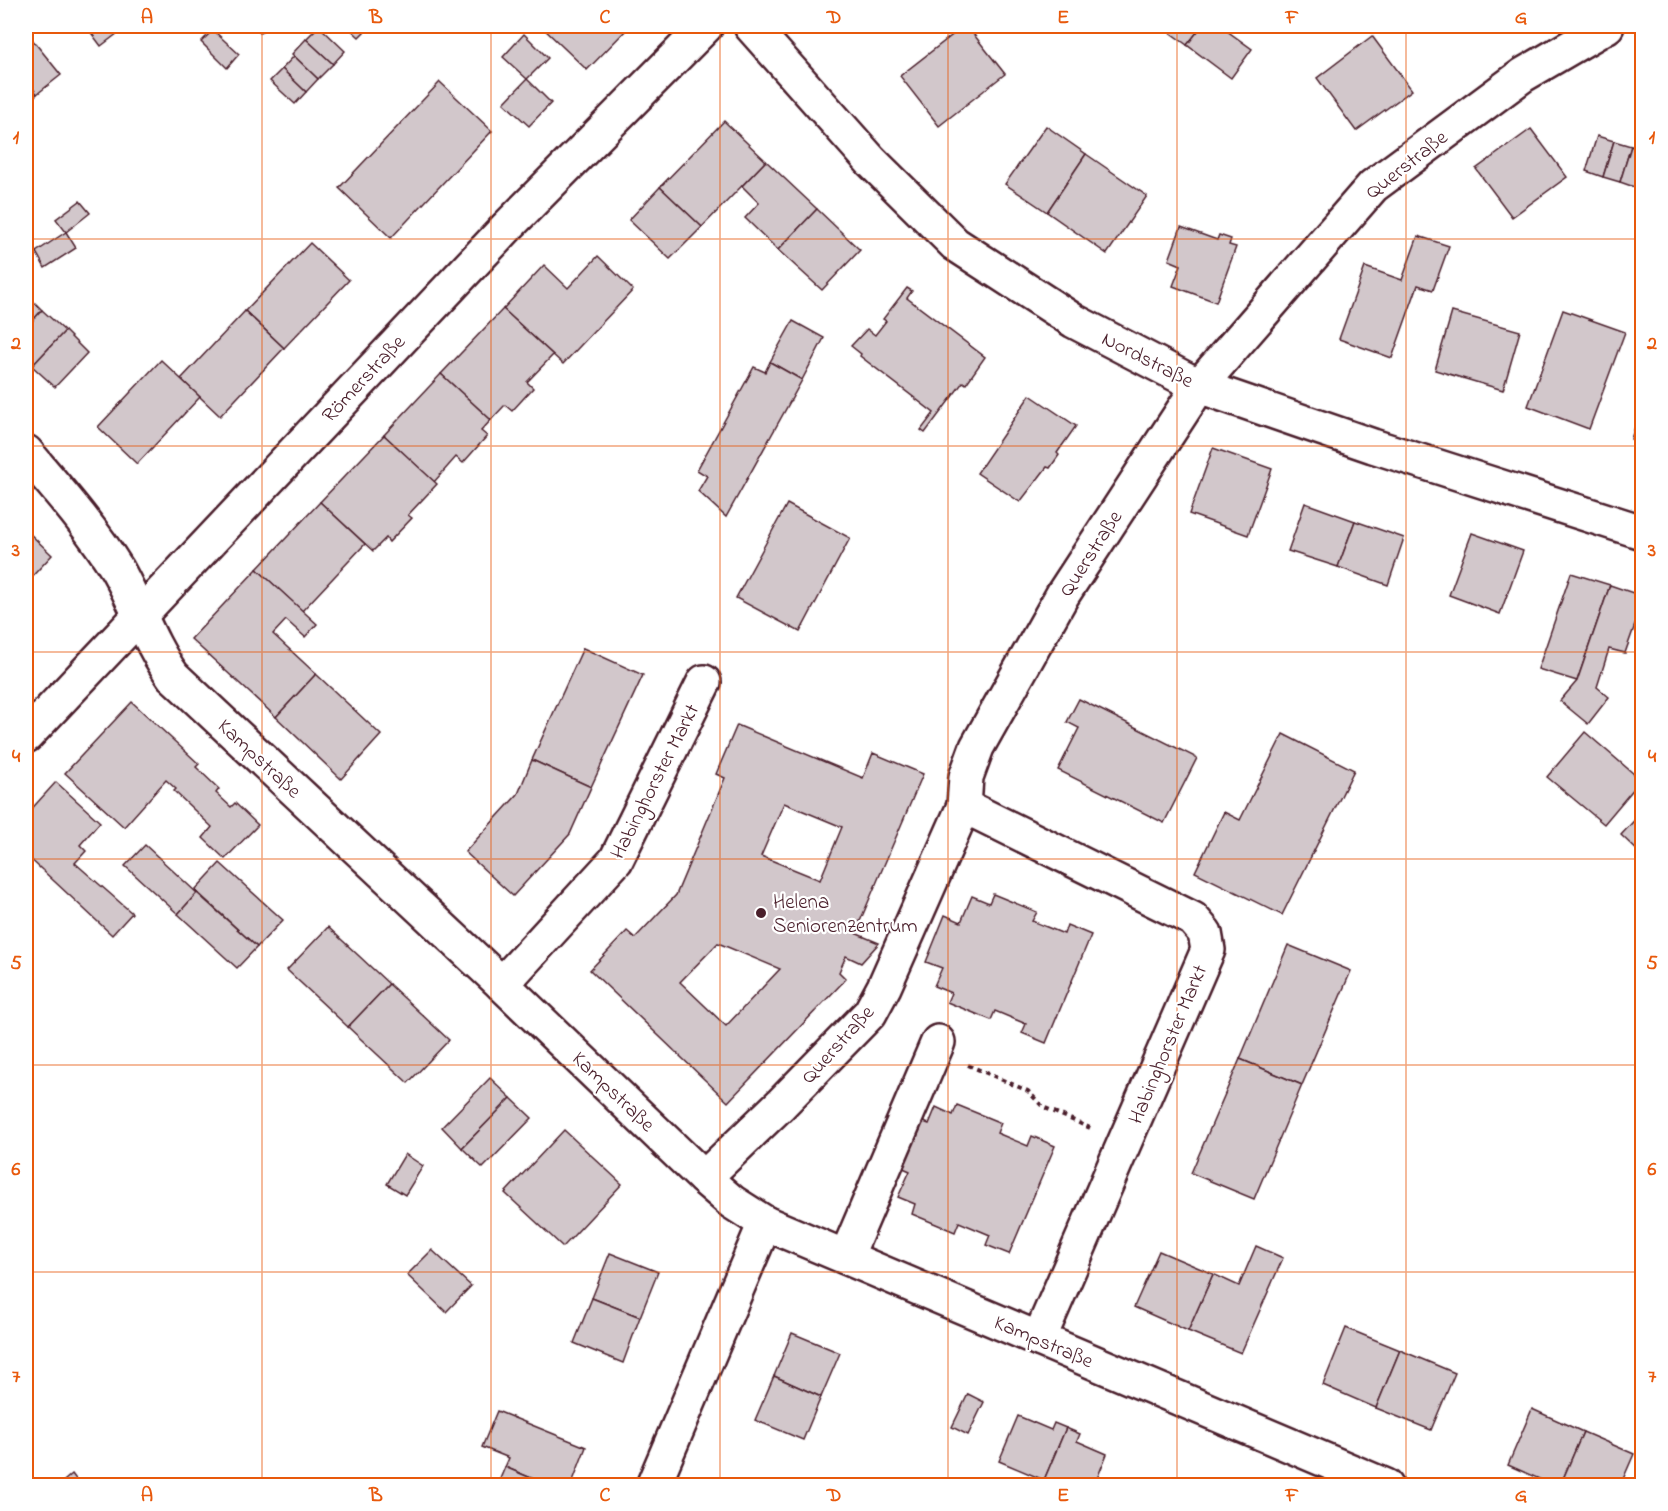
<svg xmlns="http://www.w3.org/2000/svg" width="1668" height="1511" font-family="'Indie Flower',sans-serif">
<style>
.building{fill:#d2c7cb;stroke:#4a1f2b;stroke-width:1.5;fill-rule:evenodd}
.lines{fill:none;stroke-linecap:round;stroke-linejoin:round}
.minor-casing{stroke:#4a1f2b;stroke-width:38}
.major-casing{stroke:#4a1f2b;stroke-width:38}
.path{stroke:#4a1f2b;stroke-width:4;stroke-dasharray:4.5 4.5;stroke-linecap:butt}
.minor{stroke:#fff;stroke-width:33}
.major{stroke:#fff;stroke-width:33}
.grid{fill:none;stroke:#e8590c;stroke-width:1.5;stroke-opacity:0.55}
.poi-dot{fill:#4a1f2b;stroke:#fff;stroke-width:2}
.labels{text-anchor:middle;stroke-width:4.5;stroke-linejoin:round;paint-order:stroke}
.street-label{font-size:21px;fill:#4a1f2b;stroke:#fff}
.poi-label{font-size:21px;fill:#4a1f2b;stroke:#fff;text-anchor:start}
.neatline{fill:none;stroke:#e8590c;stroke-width:2}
.grid-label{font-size:20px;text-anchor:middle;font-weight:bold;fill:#e8590c}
</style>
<rect width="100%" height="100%" fill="#fff"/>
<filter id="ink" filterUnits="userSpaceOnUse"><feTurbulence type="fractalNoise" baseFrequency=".0167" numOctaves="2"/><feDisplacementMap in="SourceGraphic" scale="12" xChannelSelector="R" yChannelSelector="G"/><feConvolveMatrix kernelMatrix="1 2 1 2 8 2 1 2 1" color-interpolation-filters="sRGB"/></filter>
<g filter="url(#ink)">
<!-- building -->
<g class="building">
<path d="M86 26H125L126 27 101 46Z"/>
<path d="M253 26H267L260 33Z"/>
<path d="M319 26 345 51 333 64 306 39Z"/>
<path d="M347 26H370L359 37Z"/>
<path d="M541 26H630L587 70Z"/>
<path d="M964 26H967L1005 74 939 126 900 76Z"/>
<path d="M1161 26H1202L1187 45Z"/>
<path d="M1202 26H1220L1252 49 1231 78 1187 45Z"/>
<path d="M213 30 239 54 227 68 201 42Z"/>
<path d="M524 34 548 58 527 79 503 57Z"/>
<path d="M1372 36 1412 90 1356 131 1317 78Z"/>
<path d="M31 38 61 75 37 94 26 80V43Z"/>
<path d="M306 39 333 64 318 79 292 54Z"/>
<path d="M294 56 318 79 306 92 282 69Z"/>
<path d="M282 69 306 92 295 104 270 81Z"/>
<path d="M527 79 551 103 529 126 504 103Z"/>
<path d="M26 80 37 94 26 104Z"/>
<path d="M440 82 492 131 391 238 339 188Z"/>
<path d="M724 121 766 161 702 227 660 187Z"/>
<path d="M1046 126 1086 154 1047 212 1005 184Z"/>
<path d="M1531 129 1567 177 1512 217 1476 169Z"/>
<path d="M1597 136 1614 141 1603 177 1586 171Z"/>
<path d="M1614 141 1631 146 1620 182 1603 177Z"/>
<path d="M1631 146 1642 150V168L1637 188 1620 182Z"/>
<path d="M1086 154 1147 196 1107 254 1047 212Z"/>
<path d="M766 161 817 209 778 250 745 218 759 203 742 186Z"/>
<path d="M660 187 702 227 670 259 629 220Z"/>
<path d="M80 201 90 213 66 232 56 219Z"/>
<path d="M817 209 860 250 822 290 778 250Z"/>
<path d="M1181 227 1217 240 1219 235 1231 239 1229 245 1236 247 1216 302 1173 286 1181 265 1169 260Z"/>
<path d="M66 232 76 248 45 268 36 252Z"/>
<path d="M1418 236 1449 246 1433 290 1418 285 1392 358 1339 339 1365 267 1402 280Z"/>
<path d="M310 243 349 280 284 348 245 311Z"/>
<path d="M598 256 633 290 563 364 503 309 544 265 568 288Z"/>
<path d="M907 288 912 291 907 298 985 357 966 384 963 382 925 433 921 430 934 413 860 356 861 354 851 346 867 329 875 335 886 321 883 319Z"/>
<path d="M26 294 42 310 26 328Z"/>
<path d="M503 309 553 355 527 382 533 388 512 411 505 405 491 420 441 374Z"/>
<path d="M42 310 65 331 32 366 26 359V328Z"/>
<path d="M1563 310 1625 332 1589 429 1528 406Z"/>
<path d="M245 311 284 348 220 416 181 379Z"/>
<path d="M1452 312 1520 331 1503 390 1435 370Z"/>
<path d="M793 321 824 338 802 380 770 362Z"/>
<path d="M65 331 87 353 55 387 32 366Z"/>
<path d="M161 360 200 397 137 464 98 427Z"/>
<path d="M770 362 802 380 726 517 698 491 707 476 697 470 754 367 765 372Z"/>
<path d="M441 374 491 420 481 431 487 436 463 463 456 457 434 482 384 435Z"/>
<path d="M1030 395 1076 426 1057 453 1059 455 1050 468 1047 467 1020 502 977 473Z"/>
<path d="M1642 405V443L1631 439Z"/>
<path d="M384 435 437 484 408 515 412 518 389 542 386 538 373 551 320 502Z"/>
<path d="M1213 448 1272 469 1248 535 1189 514Z"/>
<path d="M320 502 365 544 302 611 257 569Z"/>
<path d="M1305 503 1355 521 1338 567 1288 551Z"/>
<path d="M787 504 850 538 800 632 736 598Z"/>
<path d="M1355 521 1404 538 1388 585 1338 567Z"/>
<path d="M26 530 52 555 26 583Z"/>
<path d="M1472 533 1523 551 1500 614 1449 595Z"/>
<path d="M257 569 317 624 305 637 286 620 273 634 316 674 276 717 191 639Z"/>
<path d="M1571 573 1610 585 1577 681 1538 669Z"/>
<path d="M1610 585 1642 596V605L1625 653 1609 649 1597 687 1609 697 1588 724 1560 701 1577 681Z"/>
<path d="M583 648 643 675 591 787 532 760Z"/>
<path d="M316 674 381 735 341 779 276 717Z"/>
<path d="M1079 699 1197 758 1164 823 1058 770 1079 728 1067 722Z"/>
<path d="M132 702 199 764 196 767 219 789 216 793 231 807 235 803 258 825 225 859 203 838 212 827 174 791 176 789 166 780 124 827 65 773Z"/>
<path d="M737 725 863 778 873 753 923 774 855 933 879 943 861 963 846 956 839 972 846 979 728 1102 590 970 627 931 635 938 676 895 725 778 716 774ZM784 803 842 827 820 880 761 856ZM718 943 780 969 726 1026 680 982Z"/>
<path d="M1585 732 1641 780 1604 824 1547 777Z"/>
<path d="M1283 734 1354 770 1282 915 1195 872 1224 812 1240 820Z"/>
<path d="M532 760 591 787 570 834 513 896 465 852 518 794Z"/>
<path d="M56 782 100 822 80 845 86 851 75 863 132 913 112 935 26 855V815Z"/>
<path d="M1642 812V855L1621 835Z"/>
<path d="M145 845 197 893 178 914 125 866Z"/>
<path d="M220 863 283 920 257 947 195 890Z"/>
<path d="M197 893 257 947 237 968 178 914Z"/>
<path d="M993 894 1037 912 1032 921 1064 934 1067 925 1091 935 1046 1043 1022 1033 1026 1024 995 1011 991 1020 947 1002 951 993 934 986 942 968 926 962 945 915 961 922 972 896 989 903Z"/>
<path d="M328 927 389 984 348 1027 287 970Z"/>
<path d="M1288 945 1351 971 1302 1085 1240 1059Z"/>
<path d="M389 984 449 1040 408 1083 348 1027Z"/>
<path d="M1240 1059 1302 1085 1254 1199 1191 1173Z"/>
<path d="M490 1078 511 1098 462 1148 442 1127Z"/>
<path d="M511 1098 532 1118 483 1168 462 1148Z"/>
<path d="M957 1105 1001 1123 997 1133 1028 1146 1032 1136 1055 1146 1009 1254 986 1245 990 1235 959 1222 955 1232 912 1214 915 1204 898 1197 910 1171 894 1164 913 1118 929 1124 936 1107 953 1115Z"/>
<path d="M564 1130 622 1184 563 1247 505 1193Z"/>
<path d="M405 1154 423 1166 405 1195 387 1184Z"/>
<path d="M1256 1246 1283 1258 1241 1353 1188 1331 1213 1274 1239 1286Z"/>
<path d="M432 1250 471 1286 446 1312 407 1275Z"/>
<path d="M1159 1251 1213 1274 1188 1331 1134 1307Z"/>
<path d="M610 1253 658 1272 640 1317 592 1298Z"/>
<path d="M592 1298 640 1317 623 1363 574 1343Z"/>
<path d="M1346 1328 1400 1350 1376 1408 1323 1385Z"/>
<path d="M792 1333 840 1353 821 1397 774 1376Z"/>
<path d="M1400 1350 1455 1373 1431 1430 1376 1408Z"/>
<path d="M774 1376 821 1397 803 1440 755 1420Z"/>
<path d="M968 1394 984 1402 968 1435 952 1427Z"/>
<path d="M1532 1409 1583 1432 1560 1486H1555L1508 1465Z"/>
<path d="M497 1411 586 1447 571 1486H550L505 1467 509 1458 482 1447Z"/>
<path d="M1018 1416 1051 1430 1054 1423 1066 1428 1044 1480 999 1461Z"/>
<path d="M26 1426 32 1434 26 1439Z"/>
<path d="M1066 1428 1080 1434 1077 1441 1107 1454 1094 1486H1057L1044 1480Z"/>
<path d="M1583 1432 1634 1454 1620 1486H1560Z"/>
<path d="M505 1467 550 1486H497Z"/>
<path d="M72 1474 81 1486H58Z"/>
<path d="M1097 1479 1108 1484 1107 1486H1094Z"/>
<path d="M1044 1480 1057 1486H1042Z"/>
</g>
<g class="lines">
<!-- minor casing -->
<g class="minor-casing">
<g id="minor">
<path d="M751 26 871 161 955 244 1074 321 1199 386 1373 446 1642 532"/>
<path d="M26 452C58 490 91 527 117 569 137 604 149 643 173 676L502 984 704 1178 732 1202 765 1223 1386 1486"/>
<path d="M964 806 1193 919 1205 933 1208 950 1039 1339"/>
<path d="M502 984 616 860 704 682"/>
<path d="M704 1178 781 1104 870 1013 884 987 964 806 966 777 977 747 1063 594 1199 386 1373 186 1523 75 1607 26"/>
<path d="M846 1257 938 1042"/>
<path d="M653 1486 765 1223"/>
</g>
</g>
<!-- major casing -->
<g class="major-casing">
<path id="major" d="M26 736 507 227 706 26"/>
</g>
<!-- path -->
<path class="path" d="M968 1065 1028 1091 1043 1107 1090 1128"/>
<!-- minor -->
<use href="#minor" class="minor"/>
<!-- major -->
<use href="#major" class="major"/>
</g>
</g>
<!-- grid -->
<path class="grid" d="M262 26V1486M491 26V1486M720 26V1486M948 26V1486M1177 26V1486M1406 26V1486M26 239H1642M26 446H1642M26 652H1642M26 859H1642M26 1065H1642M26 1272H1642"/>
<!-- markers -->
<circle class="poi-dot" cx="761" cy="913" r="6"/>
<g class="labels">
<!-- street labels -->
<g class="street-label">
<text transform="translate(1406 164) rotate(-38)" y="7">Querstraße</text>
<text transform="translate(1148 359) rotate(27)" y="7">Nordstraße</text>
<text transform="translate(363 378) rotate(-47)" y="7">Römerstraße</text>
<text transform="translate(1090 553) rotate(-57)" y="7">Querstraße</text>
<text transform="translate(260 758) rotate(43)" y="7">Kampstraße</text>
<text transform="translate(654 781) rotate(-63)" y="7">Habinghorster Markt</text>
<text transform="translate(837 1044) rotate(-48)" y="7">Querstraße</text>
<text transform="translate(1167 1044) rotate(-67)" y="7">Habinghorster Markt</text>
<text transform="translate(614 1091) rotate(44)" y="7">Kampstraße</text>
<text transform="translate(1044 1341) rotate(23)" y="7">Kampstraße</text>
</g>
<!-- poi labels -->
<g class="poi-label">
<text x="773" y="908">Helena<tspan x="773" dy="24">Seniorenzentrum</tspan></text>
</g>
</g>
<!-- margin -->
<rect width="1668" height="1511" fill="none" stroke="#fff" stroke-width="66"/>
<rect x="33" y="33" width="1602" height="1445" class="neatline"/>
<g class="grid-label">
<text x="147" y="23">A</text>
<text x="376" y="23">B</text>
<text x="605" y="23">C</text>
<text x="834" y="23">D</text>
<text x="1063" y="23">E</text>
<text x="1292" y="23">F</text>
<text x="1521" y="23">G</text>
<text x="16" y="143">1</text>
<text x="1652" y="143">1</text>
<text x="16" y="349">2</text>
<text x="1652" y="349">2</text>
<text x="16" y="556">3</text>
<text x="1652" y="556">3</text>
<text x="16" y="762">4</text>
<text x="1652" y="762">4</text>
<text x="16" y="969">5</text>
<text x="1652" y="969">5</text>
<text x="16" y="1175">6</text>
<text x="1652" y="1175">6</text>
<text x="16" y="1382">7</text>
<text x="1652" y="1382">7</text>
<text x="147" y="1501">A</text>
<text x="376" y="1501">B</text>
<text x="605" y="1501">C</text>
<text x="834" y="1501">D</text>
<text x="1063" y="1501">E</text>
<text x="1292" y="1501">F</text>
<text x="1521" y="1501">G</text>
</g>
</svg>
